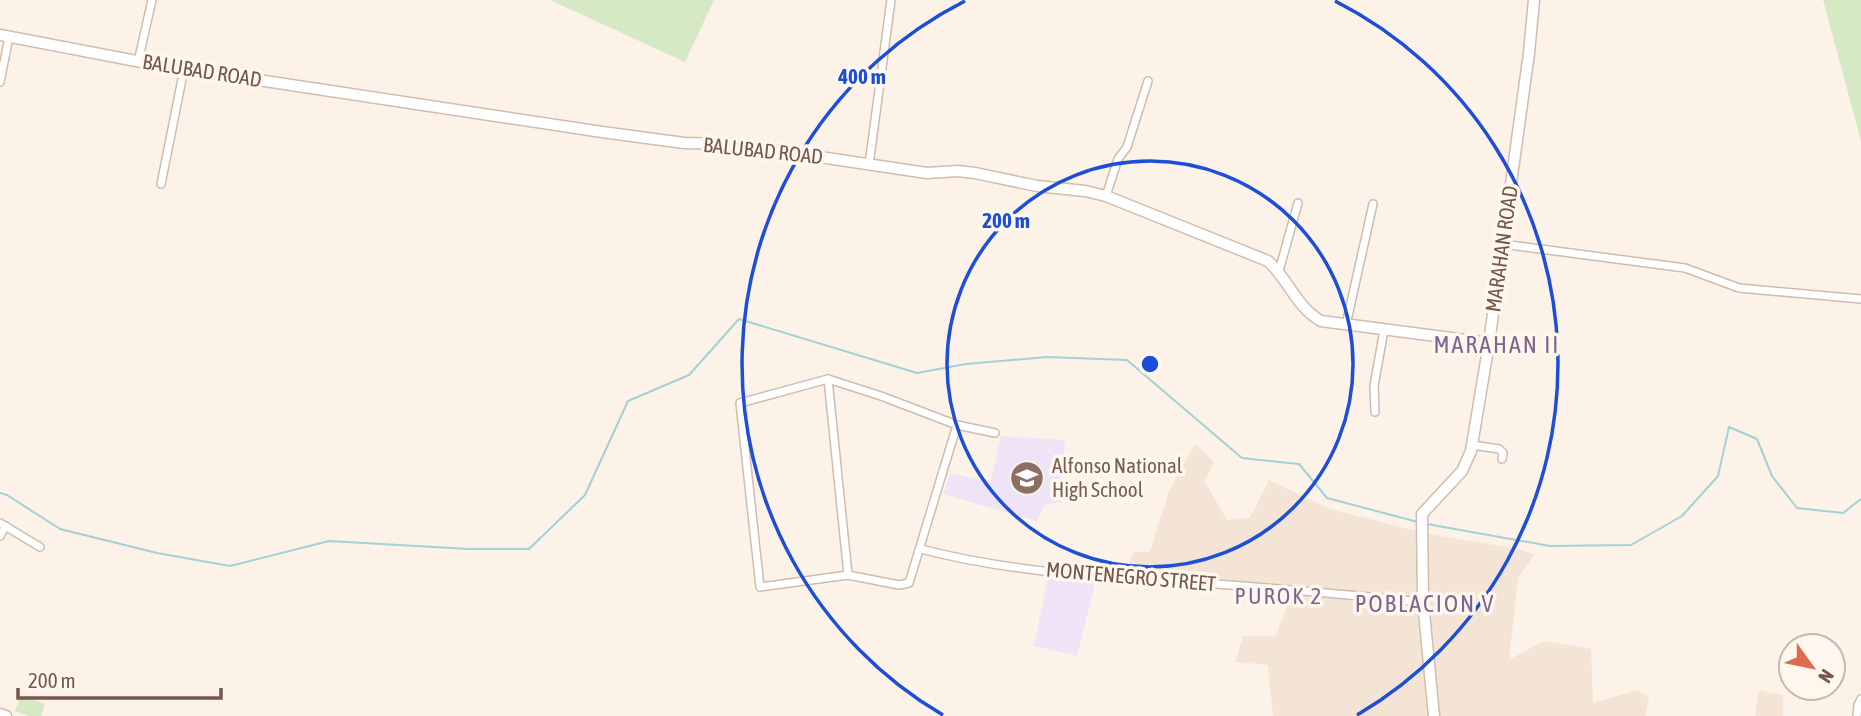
<svg xmlns="http://www.w3.org/2000/svg" width="1861" height="716" font-family="'Asap Condensed',sans-serif">
<style>
.residential{fill:#f3e4d5}
.education{fill:#efe3f8}
.green{fill:#d6e9c5}
.lines{fill:none;stroke-linecap:round;stroke-linejoin:round}
.stream{stroke:#a2d1d6;stroke-width:2}
.street-casing{stroke:#cfbcb0;stroke-width:10}
.secondary-casing{stroke:#d2bcad;stroke-width:13}
.street{stroke:#fff;stroke-width:7}
.secondary{stroke:#fff;stroke-width:10}
.ring{fill:none;stroke:#1d4ed8;stroke-width:3.5}
.labels{text-anchor:middle;stroke-width:7;stroke-linejoin:round;paint-order:stroke}
.street-label{font-size:21px;fill:#74584c;stroke:#fef7ed}
.education-label{font-size:21px;fill:#785e54;stroke:#fef7ed;text-anchor:start}
.neighbourhood-label{font-size:23px;letter-spacing:2px;fill:#7f6491;stroke:#fef7ed}
.quarter-label{font-size:24px;letter-spacing:2px;fill:#7f6491;stroke:#fef7ed}
.centre{fill:#1d4ed8;stroke:#fef7ed;stroke-width:3.5}
.ring-label{font-size:21px;text-anchor:middle;font-weight:bold;fill:#1d4ed8;stroke:#fef7ed;stroke-width:7;stroke-linejoin:round;paint-order:stroke}
</style>
<rect width="100%" height="100%" fill="#fcf2e7"/>
<!-- residential -->
<g class="residential">
<path d="M1195 444 1214 462 1205 482 1227 520 1250 518 1269 480 1330 509 1428 534 1513 548 1535 554 1518 578 1509 660 1544 641 1591 649 1593 703 1638 690 1649 698 1645 716H1273L1268 665 1235 662 1243 636H1276L1292 592 1123 578 1134 552H1150L1169 491Z"/>
<path d="M1759 690 1783 695V716H1755Z"/>
</g>
<!-- education -->
<g class="education">
<path d="M1001 436 1065 440 1061 502 1044 505 1037 521 943 494 951 473 991 482Z"/>
<path d="M1049 574 1096 578 1077 656 1034 646Z"/>
</g>
<!-- green -->
<g class="green">
<path d="M550 0H714L685 62Z"/>
<path d="M1823 0H1861V141Z"/>
<path d="M21 695 45 704 41 716H29L15 711Z"/>
</g>
<g class="lines">
<!-- stream -->
<g class="stream">
<path d="M0 493 7 495 60 529 157 553 230 566 329 541 469 549H529L585 495 628 401 689 375 739 319 917 373 966 364 1047 357 1127 360 1242 458 1299 464 1327 498 1418 522"/>
<path d="M1427 524 1550 546 1631 545 1682 516 1718 476 1729 427 1757 439 1772 476 1797 508 1843 513 1861 499"/>
</g>
<!-- street casing -->
<g class="street-casing">
<g id="street">
<path d="M138 62 152 0"/>
<path d="M0 82 9 37"/>
<path d="M869 165 891 0"/>
<path d="M161 184 184 69"/>
<path d="M1106 196 1118 159 1127 147 1148 81"/>
<path d="M1502 244 1685 268 1739 288 1861 299"/>
<path d="M1279 271 1298 203"/>
<path d="M1346 325 1373 204"/>
<path d="M828 379 848 575"/>
<path d="M1375 412 1374 386 1384 330"/>
<path d="M957 425 909 583 899 585 848 575 760 587 740 403 828 379 881 396 957 425 995 433"/>
<path d="M1472 445 1499 449 1503 453 1502 459"/>
<path d="M0 523 40 547"/>
<path d="M0 536 6 526"/>
<path d="M921 549C1012 573 1107 577 1201 583 1275 588 1349 595 1423 602"/>
<path d="M1857 716 1858 705 1861 699"/>
</g>
</g>
<!-- secondary casing -->
<g class="secondary-casing">
<g id="secondary">
<path d="M0 35 152 64 602 132 684 143 733 144 927 173 958 171 975 173 1037 186 1085 191 1106 196 1268 261C1289 280 1296 307 1321 321L1489 343"/>
<path d="M0 714 6 716"/>
<path d="M1434 716 1423 602 1422 514 1462 471 1471 451 1489 343 1529 53 1534 0"/>
</g>
</g>
<!-- street -->
<use href="#street" class="street"/>
<!-- secondary -->
<use href="#secondary" class="secondary"/>
</g>
<!-- distance rings -->
<g class="ring">
<circle cx="1150" cy="364" r="203"/>
<path d="M943 715A407 407 0 0 1 965 1M1335 1A407 407 0 0 1 1357 715"/>
</g>
<!-- icons -->
<defs>
<g id="school-disc" transform="scale(1.75)"><circle r="9.5" fill="#8d6e63" stroke="#fef7ed"/><path d="M0-5L7-2L0 1L-7-2ZM-4 1L0 2.5L4 1V4Q0 6-4 4Z" fill="#fff"/></g>
</defs>
<g fill-rule="evenodd">
<use href="#school-disc" x="1027" y="478"/>
</g>
<g class="labels">
<!-- street labels -->
<g class="street-label">
<text transform="translate(202 71) rotate(9)" y="7">BALUBAD ROAD</text>
<text transform="translate(763 151) rotate(6)" y="7">BALUBAD ROAD</text>
<text transform="translate(1502 249) rotate(-82)" y="7">MARAHAN ROAD</text>
<text transform="translate(1131 577) rotate(5)" y="7">MONTENEGRO STREET</text>
</g>
<!-- education labels -->
<g class="education-label">
<text x="1052" y="473">Alfonso National<tspan x="1052" dy="24">High School</tspan></text>
</g>
<!-- neighbourhood labels -->
<g class="neighbourhood-label">
<text x="1279" y="604">PUROK 2</text>
</g>
<!-- quarter labels -->
<g class="quarter-label">
<text x="1497" y="353">MARAHAN II</text>
<text x="1425" y="612">POBLACION V</text>
</g>
</g>
<circle cx="1150" cy="364" r="10" class="centre"/>
<g class="ring-label">
<text x="862" y="84">400 m</text>
<text x="1006" y="228">200 m</text>
</g>
<!-- north arrow -->
<g transform="translate(1812 667) rotate(123)"><circle r="33" fill="#fef7ed" stroke="#c7b7ad" stroke-width="2"/>
<path d="M0-5L12 26L0 18L-12 26Z" fill="#e16950"/>
<text y="-10" font-size="19" font-weight="bold" text-anchor="middle" fill="#74584c">N</text>
</g>
<!-- scale -->
<path d="M18 688v10h203v-10" fill="none" stroke="#74584c" stroke-width="3.5"/>
<text x="28" y="688" font-size="21" fill="#74584c" stroke="#fef7ed" stroke-width="5" paint-order="stroke">200 m</text>
</svg>
